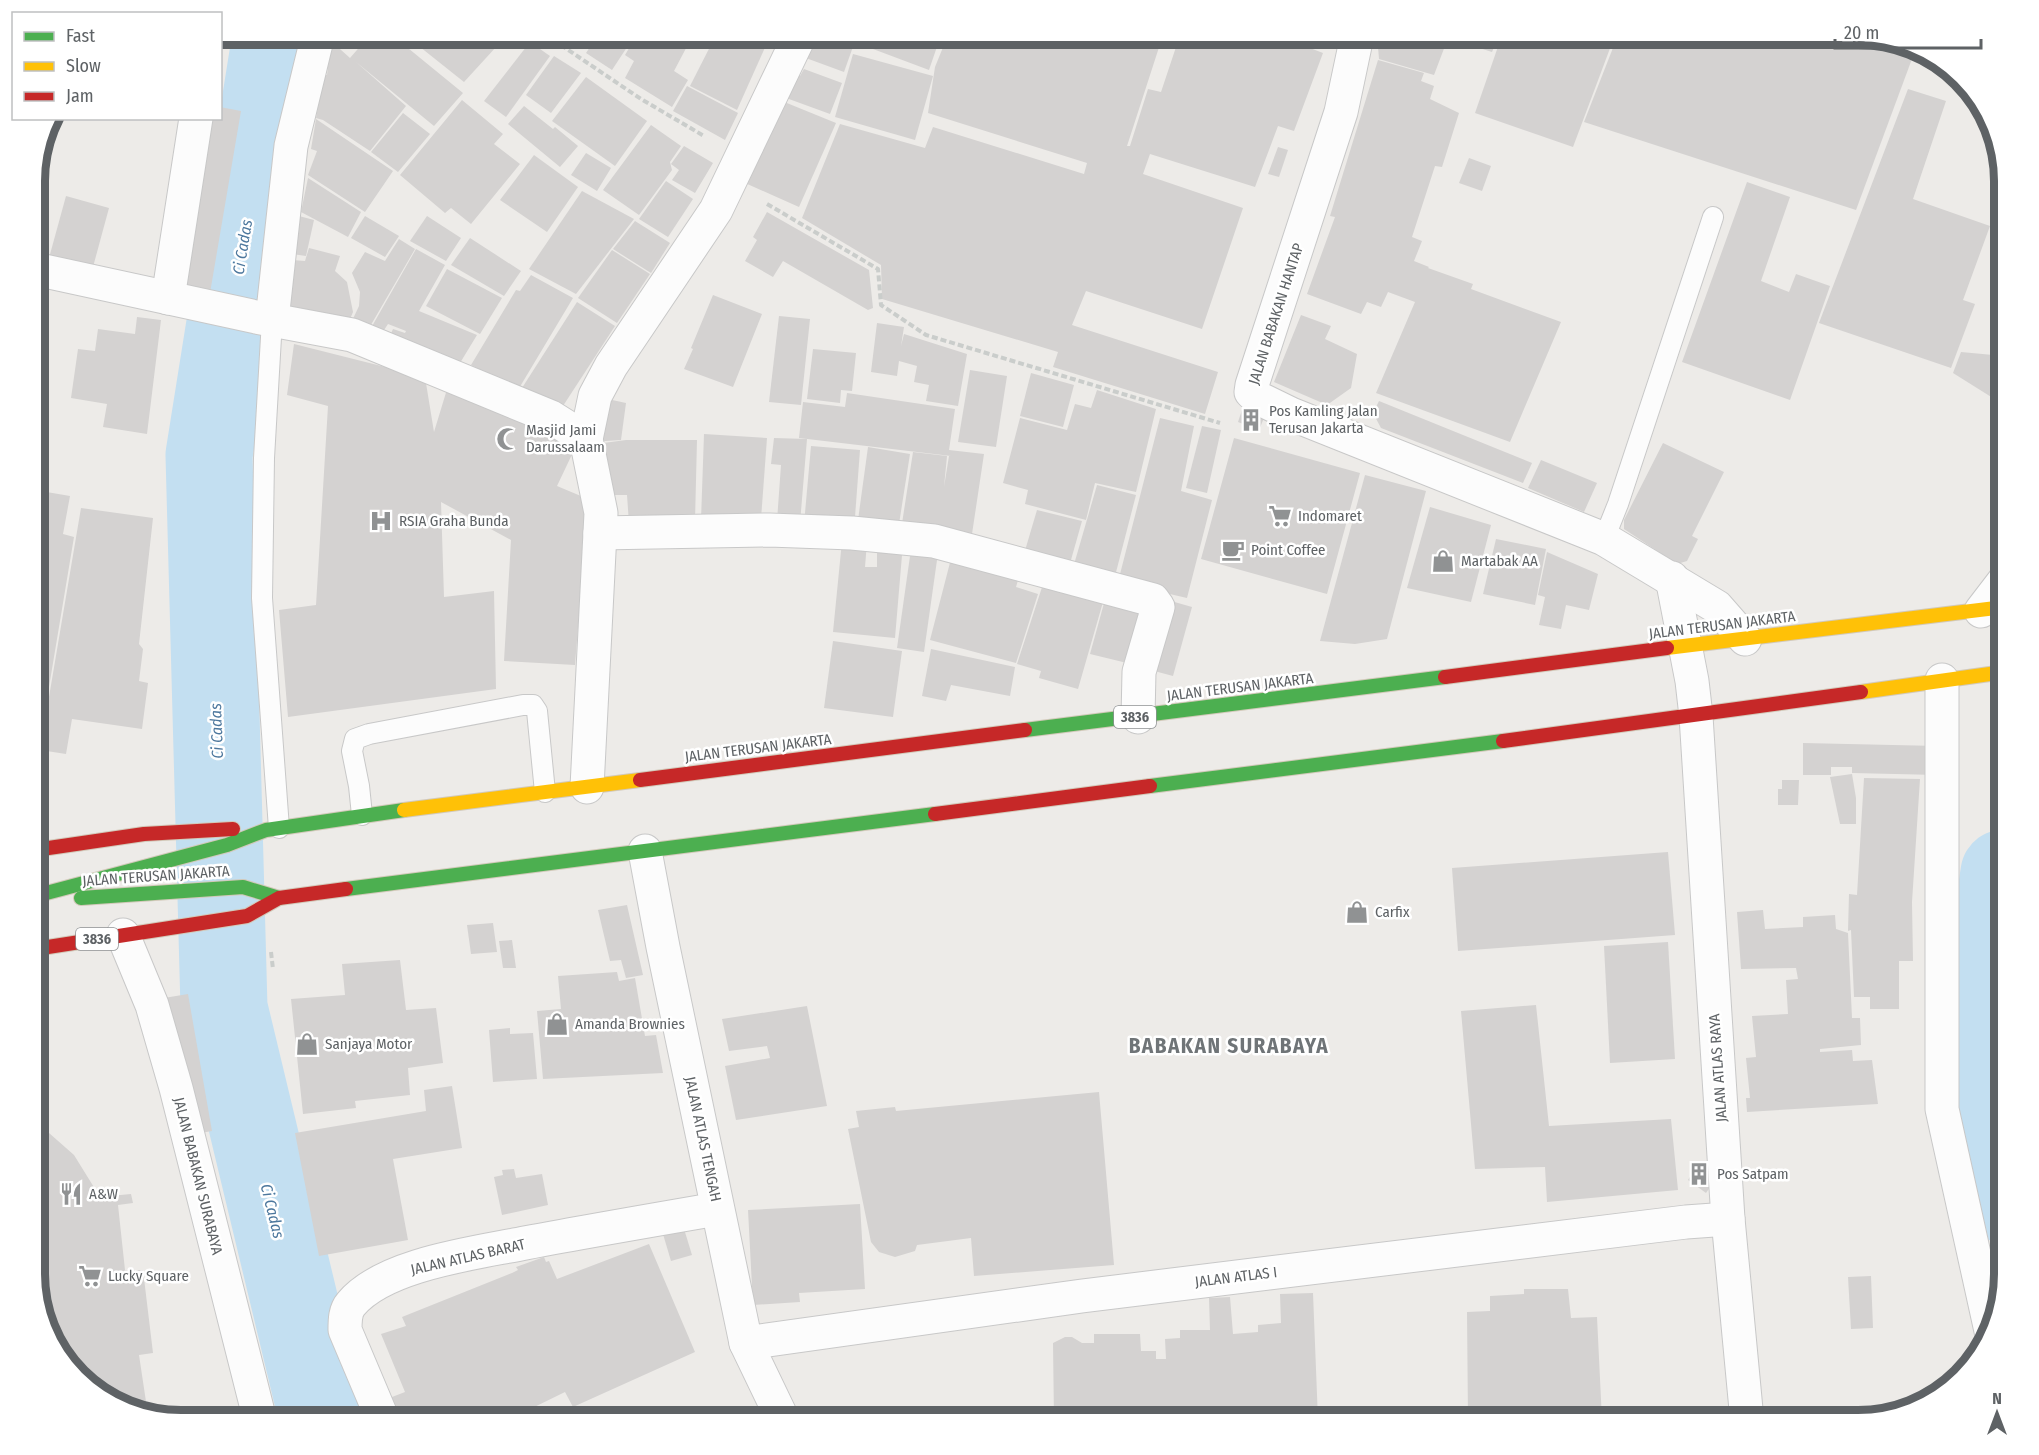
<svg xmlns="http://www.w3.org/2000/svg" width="2039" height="1455" font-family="'Fira Sans Condensed',sans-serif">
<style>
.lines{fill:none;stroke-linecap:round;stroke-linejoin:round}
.river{stroke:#c3dff1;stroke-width:87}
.building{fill:#d4d2d1}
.lane-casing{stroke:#c8c8c8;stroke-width:22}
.street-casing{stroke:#c8c8c8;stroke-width:35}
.fast-casing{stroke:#d2c9b9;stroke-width:16}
.slow-casing{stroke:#d2c9b9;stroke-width:16}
.jam-casing{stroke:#d2c9b9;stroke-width:16}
.path{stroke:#cacdcb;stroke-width:4;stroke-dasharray:6 3;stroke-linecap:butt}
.lane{stroke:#fcfcfc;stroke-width:20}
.street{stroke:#fcfcfc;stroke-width:33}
.fast{stroke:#4caf50;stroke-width:14}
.slow{stroke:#ffc107;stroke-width:14}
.jam{stroke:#c62828;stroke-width:14}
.labels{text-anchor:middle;stroke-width:5;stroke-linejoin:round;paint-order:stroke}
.shield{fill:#fff;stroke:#8e9193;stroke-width:1.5}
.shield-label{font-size:14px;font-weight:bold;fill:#5e6265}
.street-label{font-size:15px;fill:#5e6265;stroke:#fff}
.poi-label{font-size:15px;fill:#5e6265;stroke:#fff;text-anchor:start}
.water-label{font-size:16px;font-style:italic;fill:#4c779d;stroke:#fff}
.district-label{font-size:21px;font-weight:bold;letter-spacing:1.5px;fill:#6f7477;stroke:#fff}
.rim{fill:none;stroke:#5e6265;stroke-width:8}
</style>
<rect width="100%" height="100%" fill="#edebe8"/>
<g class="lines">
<!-- river -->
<g class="river">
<path d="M276 35 209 455 224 1008 323 1420"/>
<path d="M2004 873 1981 1018 2004 1199"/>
</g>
</g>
<!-- building -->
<g class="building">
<path d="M338 35H367L357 45Z"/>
<path d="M370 35H392L463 93 434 126 356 62 406 106 370 151 323 120 316 118 324 75H327L331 41 350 58Z"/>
<path d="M414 35H507L464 82 410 39Z"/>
<path d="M563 35H595L586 49Z"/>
<path d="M598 35H635L612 70 586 53Z"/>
<path d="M637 35H693L674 71 688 80 672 107 625 78 634 61 625 55Z"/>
<path d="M716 35H750L767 43 737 110 690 86Z"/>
<path d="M804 35H837L855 41 844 72 795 54Z"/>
<path d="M861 35H941L929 70 857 43Z"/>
<path d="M948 35H1163L1127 146H1130L1148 89 1161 92 1180 35H1276L1323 53 1294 131 1278 126 1255 187 1150 154 1143 174 1243 208 1202 329 1086 291 1072 325 1218 372 1205 414 1053 367 1058 352 882 299 881 265 802 218 840 124 925 148 933 127 1084 174 1087 163 928 113 935 67Z"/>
<path d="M1377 35H1499L1492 52 1448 38 1434 75 1379 59Z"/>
<path d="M1502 35H1615L1573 147 1475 113Z"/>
<path d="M1618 35H1858L1905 42 1916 48 1856 210 1584 122Z"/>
<path d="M530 42 550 56 506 117 484 101Z"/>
<path d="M853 54 933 76 915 140 835 117Z"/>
<path d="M554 56 581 73 551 113 526 95Z"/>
<path d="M1378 60 1424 73 1421 81 1434 86 1430 99 1459 113 1442 167 1435 166 1412 237 1422 241 1414 261 1429 267 1428 268 1473 284 1471 289 1561 322 1510 442 1376 393 1415 302 1388 292 1381 307 1367 302 1361 314 1307 294 1335 217 1330 216Z"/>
<path d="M804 69 842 83 830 114 778 95 788 72 800 76Z"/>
<path d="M586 77 647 121 615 166 552 121Z"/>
<path d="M687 86 738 113 725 140 673 111Z"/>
<path d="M1908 89 1946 101 1913 199 1990 226 1963 300 1975 304 1951 368 1819 323Z"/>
<path d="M777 99 836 123 799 207 734 178Z"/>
<path d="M462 100 503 134 494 144 520 164 471 224 451 208 445 213 400 175Z"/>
<path d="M524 106 553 129 555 127 578 146 560 167 508 124Z"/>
<path d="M220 107 241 111 210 293 180 290 202 118H220Z"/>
<path d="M403 113 430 134 398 172 371 152Z"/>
<path d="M316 119 393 171 365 212 308 175 317 151 311 149Z"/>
<path d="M651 125 681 146 670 162 672 170 639 215 603 190Z"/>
<path d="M684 146 713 163 695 193 672 180 679 170 671 164Z"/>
<path d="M1278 147 1288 150 1279 177 1268 174Z"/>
<path d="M586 153 611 168 597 191 571 175Z"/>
<path d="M534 155 578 187 547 232 500 200Z"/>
<path d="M1469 158 1491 166 1482 191 1459 183Z"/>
<path d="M308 178 361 212 348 237 301 212Z"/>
<path d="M666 181 693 199 668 237 639 219Z"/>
<path d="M1747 182 1790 197 1761 281 1789 292 1796 274 1830 286 1790 400 1682 362Z"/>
<path d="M582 191 634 219 576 294 529 269Z"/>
<path d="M66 196 109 208 90 278 46 269Z"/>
<path d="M767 212 869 270 873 308 868 310 783 261 773 277 745 261 757 240 753 237Z"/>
<path d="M299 216 314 220 306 256 292 254Z"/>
<path d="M365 216 399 236 385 257 351 238Z"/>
<path d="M427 216 461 238 446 261 410 241Z"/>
<path d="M635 221 670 243 651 273 613 249Z"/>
<path d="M470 238 521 271 504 296 451 265Z"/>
<path d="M399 239 415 249 368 330 351 323 359 306 360 292 352 273 365 252 385 261Z"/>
<path d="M309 248 340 256 335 271 347 282 353 312 348 324 287 306 292 260 305 261Z"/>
<path d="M416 249 445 265 419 311 477 335 460 363 389 338 393 329 405 333 406 331 388 324 382 333 371 328Z"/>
<path d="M612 250 650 274 617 323 578 298Z"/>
<path d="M447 269 502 298 480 334 426 306Z"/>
<path d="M531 275 573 298 518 390 471 365 516 290 520 291Z"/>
<path d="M713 295 762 314 733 387 684 369 693 349 691 348Z"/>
<path d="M577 302 615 326 561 409 522 388Z"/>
<path d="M1301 315 1331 326 1325 339 1357 354 1351 388 1327 405 1274 382Z"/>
<path d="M779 316 810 319 801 405 769 402Z"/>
<path d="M137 317 161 320 147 434 103 427 107 404 71 398 78 349 95 351 98 329 135 334Z"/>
<path d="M877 323 904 327 901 346 904 334 967 354 958 406 926 401 929 385 914 382 917 366 899 361 897 376 871 372Z"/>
<path d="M294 344 425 377 434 432 448 386 576 446 557 486 588 499 575 665 504 661 511 540 441 502 444 597 494 591 496 689 288 717 279 610 316 605 328 406 287 395Z"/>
<path d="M813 349 856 353 852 391 841 390 840 403 807 399Z"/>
<path d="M1961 352 2004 356V405L1953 373Z"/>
<path d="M970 370 1007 376 996 447 958 442Z"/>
<path d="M1031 373 1074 385 1063 427 1020 416Z"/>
<path d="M1097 390 1156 409 1136 492 1095 483 1086 520 1025 504 1028 490 1003 483 1020 418 1067 430 1075 404 1091 408Z"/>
<path d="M847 393 955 409 949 450 984 454 972 534 901 530 913 452 947 456 944 487 949 456H951L799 438 803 402 845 407Z"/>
<path d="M603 398 626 403 621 440 590 442Z"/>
<path d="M1379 401 1532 463 1523 483 1381 428 1373 413Z"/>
<path d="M1242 410 1264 418 1259 430 1238 422Z"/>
<path d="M1160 418 1194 426 1181 491 1212 500 1187 598 1118 582Z"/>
<path d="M1202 426 1221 430 1207 493 1186 488Z"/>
<path d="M704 434 767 438 761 519 701 520Z"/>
<path d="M774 438 807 439 800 523 777 521 781 465 771 464Z"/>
<path d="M1234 438 1360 473 1327 594 1201 559Z"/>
<path d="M626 440H697L695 521 629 523 627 495H614L596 444Z"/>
<path d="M1663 443 1724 472 1692 536 1698 539 1687 561 1677 564 1624 529V520Z"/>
<path d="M811 446 860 450 855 517 804 524Z"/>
<path d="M868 447 910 454 899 524 858 520Z"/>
<path d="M1541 460 1597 483 1584 512 1528 488Z"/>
<path d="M1365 475 1426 491 1387 639 1355 644 1320 641Z"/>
<path d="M1097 485 1136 495 1114 580 1073 568Z"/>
<path d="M35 490 70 496 63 534 74 537 36 765Z"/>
<path d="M1430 507 1491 525 1471 602 1407 588Z"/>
<path d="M81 508 153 518 139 644 143 649 139 681 148 683 142 729 72 719 66 754 40 750Z"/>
<path d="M1037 510 1082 521 1069 567 1024 554Z"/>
<path d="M2004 512V537L1994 531Z"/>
<path d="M1496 539 1546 549 1535 605 1483 594Z"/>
<path d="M842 541 867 542 865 567H877V549L902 555 895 638 833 632Z"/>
<path d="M912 542 939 546 924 652 897 648Z"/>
<path d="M953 551 1021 570 1016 587 1038 594 1016 663 930 640Z"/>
<path d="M1547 552 1598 574 1589 610 1566 605 1561 629 1539 625 1545 597 1538 595Z"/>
<path d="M1045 578 1105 595 1078 689 1039 678 1041 671 1017 664Z"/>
<path d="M1106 596 1145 606 1127 663 1090 654Z"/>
<path d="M1164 599 1192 607 1173 676 1143 668Z"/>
<path d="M833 641 902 651 893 717 824 708Z"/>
<path d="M931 649 1015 667 1010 696 951 685 946 701 922 696Z"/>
<path d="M1803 743 1938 746V775L1852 773V767H1831V775H1803Z"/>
<path d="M1852 774 1856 798V824H1840L1830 777Z"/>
<path d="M1864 778 1920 779 1912 902 1913 961H1899V1009H1870V997H1854L1851 930 1848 931 1849 894 1857 895Z"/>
<path d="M1782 780H1799L1798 805H1778V789H1782Z"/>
<path d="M1668 852 1675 935 1458 951 1452 868Z"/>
<path d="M627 905 643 975 626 978 621 960 610 961 598 910Z"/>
<path d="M1763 910 1765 929 1803 927V917L1835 915 1836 929 1848 933 1852 1018H1860L1861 1045 1820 1049V1052L1852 1050 1853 1061 1872 1060 1878 1104 1747 1112 1746 1098H1750L1746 1058 1756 1057 1752 1016 1788 1014 1786 980 1798 979 1796 968 1741 969 1737 912Z"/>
<path d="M493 923 497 952 471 954 467 925Z"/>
<path d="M512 940 516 968H503L499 941Z"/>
<path d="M1668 942 1675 1059 1610 1063 1604 946Z"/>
<path d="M400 960 406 1010 436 1008 443 1063 408 1068 410 1095 355 1101 356 1108 303 1114 291 999 345 995 342 964Z"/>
<path d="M617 972 619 981 635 978 645 1036 656 1035 663 1073 543 1079 537 1011 561 1009 558 976Z"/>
<path d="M188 994 212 1131 189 1135 164 998Z"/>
<path d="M1536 1005 1549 1126 1671 1119 1678 1190 1547 1202 1545 1167 1475 1169 1461 1011Z"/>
<path d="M807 1006 827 1106 736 1120 725 1066 770 1058 767 1046 729 1051 722 1019Z"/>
<path d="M510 1028V1034L533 1033 537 1079 493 1082 489 1030Z"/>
<path d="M452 1086 462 1148 393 1159 408 1240 319 1256 295 1133 426 1111 424 1090Z"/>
<path d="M1099 1092 1114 1265 974 1276 971 1238 917 1245 915 1251 895 1257 879 1252 871 1242 848 1129 859 1127 856 1111 895 1107 896 1111Z"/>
<path d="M35 1126 49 1133 74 1155 100 1197 131 1194 133 1203 118 1205 125 1270H143L153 1353 139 1355 148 1415 134 1413 92 1390 54 1347 35 1283Z"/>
<path d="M1696 1167 1715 1180 1706 1193 1688 1180Z"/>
<path d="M514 1169 516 1178 542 1174 548 1205 502 1215 494 1177 503 1175 502 1170Z"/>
<path d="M860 1204 865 1289 799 1293 800 1302 753 1305 748 1210Z"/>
<path d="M681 1219 692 1255 671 1261 660 1224Z"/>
<path d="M649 1244 695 1352 573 1407 565 1392 516 1416 517 1420H387L379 1402 405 1392 381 1334 406 1326 402 1317 512 1273 518 1270 516 1267 544 1257 546 1262 549 1261 557 1279Z"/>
<path d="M1871 1276 1873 1328 1851 1329 1848 1277Z"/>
<path d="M1524 1289H1568L1571 1318 1597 1317 1602 1420H1468L1467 1312 1490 1311V1296L1524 1294Z"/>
<path d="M1313 1293 1318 1420H1054L1053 1343 1065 1337H1072L1082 1343H1094V1334H1140L1141 1351H1156V1359H1166L1165 1339 1180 1338V1330H1210L1209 1298 1230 1297 1233 1334 1258 1332V1325L1281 1323 1280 1294Z"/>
</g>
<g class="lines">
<!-- lane casing -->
<g class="lane-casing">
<g id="lane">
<path d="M272 320 264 458 262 598 279 828"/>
<path d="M1604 539 1618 504 1713 217"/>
<path d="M362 815 359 786 352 751 355 739 369 734 523 705H533L537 711 545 792"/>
</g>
</g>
<!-- street casing -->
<g class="street-casing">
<g id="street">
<path d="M1356 35V41L1341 112 1252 385 1251 392 1256 397 1291 414 1604 539 1717 607 1745 639"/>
<path d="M35 269 256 317 352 335 551 417 586 439"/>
<path d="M168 298 196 118"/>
<path d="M272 320 291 146 318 35"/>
<path d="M600 533 769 530 852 533 934 541 1153 600 1158 607 1139 672 1138 717"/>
<path d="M1672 578 1692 681 1696 716 1728 1219 1747 1420"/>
<path d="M1981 611 2004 581"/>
<path d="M1942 680V1109L1991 1331"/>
<path d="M587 787 601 513 586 439 595 396 611 366 716 210 800 35"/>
<path d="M645 851 663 947 746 1343 783 1420"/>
<path d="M123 935 152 1005 176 1088 260 1420"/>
<path d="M746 1343 1082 1296 1686 1222 1728 1219"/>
<path d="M383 1420 345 1330C345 1320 345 1311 351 1304 384 1264 476 1253 525 1243 589 1231 653 1220 717 1209"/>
</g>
</g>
<!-- fast casing -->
<g class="fast-casing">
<g id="fast">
<path d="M1025 730 1445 677"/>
<path d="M1150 786 1503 741"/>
<path d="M346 889 935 814"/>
<path d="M35 896 227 845 266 830 404 810"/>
<path d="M81 898 243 887 279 898"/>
</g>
</g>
<!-- slow casing -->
<g class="slow-casing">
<g id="slow">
<path d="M1667 648 2004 607"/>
<path d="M1861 692 2004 672"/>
<path d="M404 810 640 780"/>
</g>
</g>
<!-- jam casing -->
<g class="jam-casing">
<g id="jam">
<path d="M1445 677 1667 648"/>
<path d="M1503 741 1861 692"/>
<path d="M640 780 1025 730"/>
<path d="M935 814 1150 786"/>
<path d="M35 850 144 834 233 829"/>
<path d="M35 949 247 916 279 898 346 889"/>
</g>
</g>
<!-- path -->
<g class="path">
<path d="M546 35 641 99 704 136"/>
<path d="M767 204 878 269 881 305 926 335 1220 423"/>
<path d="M271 952 273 969"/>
</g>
<!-- lane -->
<use href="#lane" class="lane"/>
<!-- street -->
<use href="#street" class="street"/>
<!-- fast -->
<use href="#fast" class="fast"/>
<!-- slow -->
<use href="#slow" class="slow"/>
<!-- jam -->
<use href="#jam" class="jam"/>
</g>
<!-- icons -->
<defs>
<g id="building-bare" transform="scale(1.8)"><path d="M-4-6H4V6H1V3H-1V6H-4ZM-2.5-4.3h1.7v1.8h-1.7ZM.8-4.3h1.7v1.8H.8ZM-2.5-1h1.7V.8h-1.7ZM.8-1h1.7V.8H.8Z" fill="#909293" stroke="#fff" stroke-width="2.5" paint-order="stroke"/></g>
<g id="mosque-bare" transform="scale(1.8)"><path d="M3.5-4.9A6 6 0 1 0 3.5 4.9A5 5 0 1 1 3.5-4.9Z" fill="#909293" stroke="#fff" stroke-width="2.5" paint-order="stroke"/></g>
<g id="supermarket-bare" transform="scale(1.8)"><path d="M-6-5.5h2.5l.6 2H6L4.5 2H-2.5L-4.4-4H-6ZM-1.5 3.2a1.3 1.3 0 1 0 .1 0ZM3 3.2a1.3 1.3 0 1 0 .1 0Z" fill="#909293" stroke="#fff" stroke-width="2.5" paint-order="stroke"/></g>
<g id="hospital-bare" transform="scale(1.8)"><path d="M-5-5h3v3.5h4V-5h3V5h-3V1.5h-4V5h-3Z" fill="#909293" stroke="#fff" stroke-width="2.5" paint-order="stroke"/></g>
<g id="cafe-bare" transform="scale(1.8)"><path d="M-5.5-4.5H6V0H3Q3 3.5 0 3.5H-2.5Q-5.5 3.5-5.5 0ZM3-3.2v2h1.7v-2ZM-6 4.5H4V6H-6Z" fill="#909293" stroke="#fff" stroke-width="2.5" paint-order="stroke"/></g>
<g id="shop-bare" transform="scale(1.8)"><path d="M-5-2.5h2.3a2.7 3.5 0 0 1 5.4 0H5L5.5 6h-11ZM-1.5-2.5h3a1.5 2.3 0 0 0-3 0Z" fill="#909293" stroke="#fff" stroke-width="2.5" paint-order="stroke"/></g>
<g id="restaurant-bare" transform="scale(1.8)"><path d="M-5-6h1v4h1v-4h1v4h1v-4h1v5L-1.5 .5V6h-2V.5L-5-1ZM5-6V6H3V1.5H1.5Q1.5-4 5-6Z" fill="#909293" stroke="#fff" stroke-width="2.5" paint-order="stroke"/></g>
</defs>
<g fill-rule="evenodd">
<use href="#building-bare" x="1251" y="420"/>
<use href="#mosque-bare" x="508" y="439"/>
<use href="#supermarket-bare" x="1280" y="516"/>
<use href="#hospital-bare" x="381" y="521"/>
<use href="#cafe-bare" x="1233" y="550"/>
<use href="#shop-bare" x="1443" y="561"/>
<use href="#shop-bare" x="1357" y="912"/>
<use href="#shop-bare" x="557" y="1024"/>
<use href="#shop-bare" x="307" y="1044"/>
<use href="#building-bare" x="1699" y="1174"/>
<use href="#restaurant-bare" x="71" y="1194"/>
<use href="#supermarket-bare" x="90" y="1276"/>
</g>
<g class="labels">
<!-- shield labels -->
<g class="shield">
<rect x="1114" y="706" width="42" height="22" rx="4.5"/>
<rect x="76" y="928" width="42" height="22" rx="4.5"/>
</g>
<g class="shield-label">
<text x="1135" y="722">3836</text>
<text x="97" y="944">3836</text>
</g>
<!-- street labels -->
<g class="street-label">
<text transform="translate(1276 314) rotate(-72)" y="5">JALAN BABAKAN HANTAP</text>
<text transform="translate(1722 625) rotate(-7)" y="5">JALAN TERUSAN JAKARTA</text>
<text transform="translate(1240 687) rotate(-7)" y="5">JALAN TERUSAN JAKARTA</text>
<text transform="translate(758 748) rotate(-7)" y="5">JALAN TERUSAN JAKARTA</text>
<text transform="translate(156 876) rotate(-4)" y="5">JALAN TERUSAN JAKARTA</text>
<text transform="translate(1718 1068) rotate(-94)" y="5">JALAN ATLAS RAYA</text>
<text transform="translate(703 1139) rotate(78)" y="5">JALAN ATLAS TENGAH</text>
<text transform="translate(198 1176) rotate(76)" y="5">JALAN BABAKAN SURABAYA</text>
<text transform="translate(468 1257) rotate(-13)" y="5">JALAN ATLAS BARAT</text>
<text transform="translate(1236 1277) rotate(-7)" y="5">JALAN ATLAS I</text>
</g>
<!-- poi labels -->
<g class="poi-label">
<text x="1269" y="416">Pos Kamling Jalan<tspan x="1269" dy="17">Terusan Jakarta</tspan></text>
<text x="526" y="435">Masjid Jami<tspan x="526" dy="17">Darussalaam</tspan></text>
<text x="1298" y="521">Indomaret</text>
<text x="399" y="526">RSIA Graha Bunda</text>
<text x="1251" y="555">Point Coffee</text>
<text x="1461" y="566">Martabak AA</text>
<text x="1375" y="917">Carfix</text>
<text x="575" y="1029">Amanda Brownies</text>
<text x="325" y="1049">Sanjaya Motor</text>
<text x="1717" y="1179">Pos Satpam</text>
<text x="89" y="1199">A&amp;W</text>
<text x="108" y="1281">Lucky Square</text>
</g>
<!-- water labels -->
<g class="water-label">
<text transform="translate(242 247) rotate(-81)" y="6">Ci Cadas</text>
<text transform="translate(216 731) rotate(-92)" y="6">Ci Cadas</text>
<text transform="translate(273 1211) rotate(76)" y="6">Ci Cadas</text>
</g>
<!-- district labels -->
<g class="district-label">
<text x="1229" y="1053">BABAKAN SURABAYA</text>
</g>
</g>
<!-- crop -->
<path d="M0 0H2039V1455H0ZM181 45H1858A136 136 0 0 1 1994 181V1274A136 136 0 0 1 1858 1410H181A136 136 0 0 1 45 1274V181A136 136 0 0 1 181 45Z" fill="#fff" fill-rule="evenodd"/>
<path class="rim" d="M181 45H1858A136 136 0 0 1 1994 181V1274A136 136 0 0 1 1858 1410H181A136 136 0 0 1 45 1274V181A136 136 0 0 1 181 45Z"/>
<!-- legend -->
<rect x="12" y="12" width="210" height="108" fill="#ffffff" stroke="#bfc0c1" stroke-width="1.5"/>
<rect x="24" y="32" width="30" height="9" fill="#4caf50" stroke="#bfc0c1" stroke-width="1.5"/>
<text x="66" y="42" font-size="18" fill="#5e6265">Fast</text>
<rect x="24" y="62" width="30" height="9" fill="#ffc107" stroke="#bfc0c1" stroke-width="1.5"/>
<text x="66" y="72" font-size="18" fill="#5e6265">Slow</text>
<rect x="24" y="92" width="30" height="9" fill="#c62828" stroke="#bfc0c1" stroke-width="1.5"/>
<text x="66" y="102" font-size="18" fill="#5e6265">Jam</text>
<!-- north arrow -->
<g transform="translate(1997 1413)" stroke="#ffffff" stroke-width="4.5" paint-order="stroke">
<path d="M0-4.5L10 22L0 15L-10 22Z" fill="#5e6265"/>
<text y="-9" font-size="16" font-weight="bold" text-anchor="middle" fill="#5e6265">N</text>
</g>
<!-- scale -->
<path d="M1835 39v9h146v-9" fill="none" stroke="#5e6265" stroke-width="3"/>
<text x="1844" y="39" font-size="18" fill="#5e6265" stroke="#ffffff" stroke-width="4.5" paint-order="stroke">20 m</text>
</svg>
